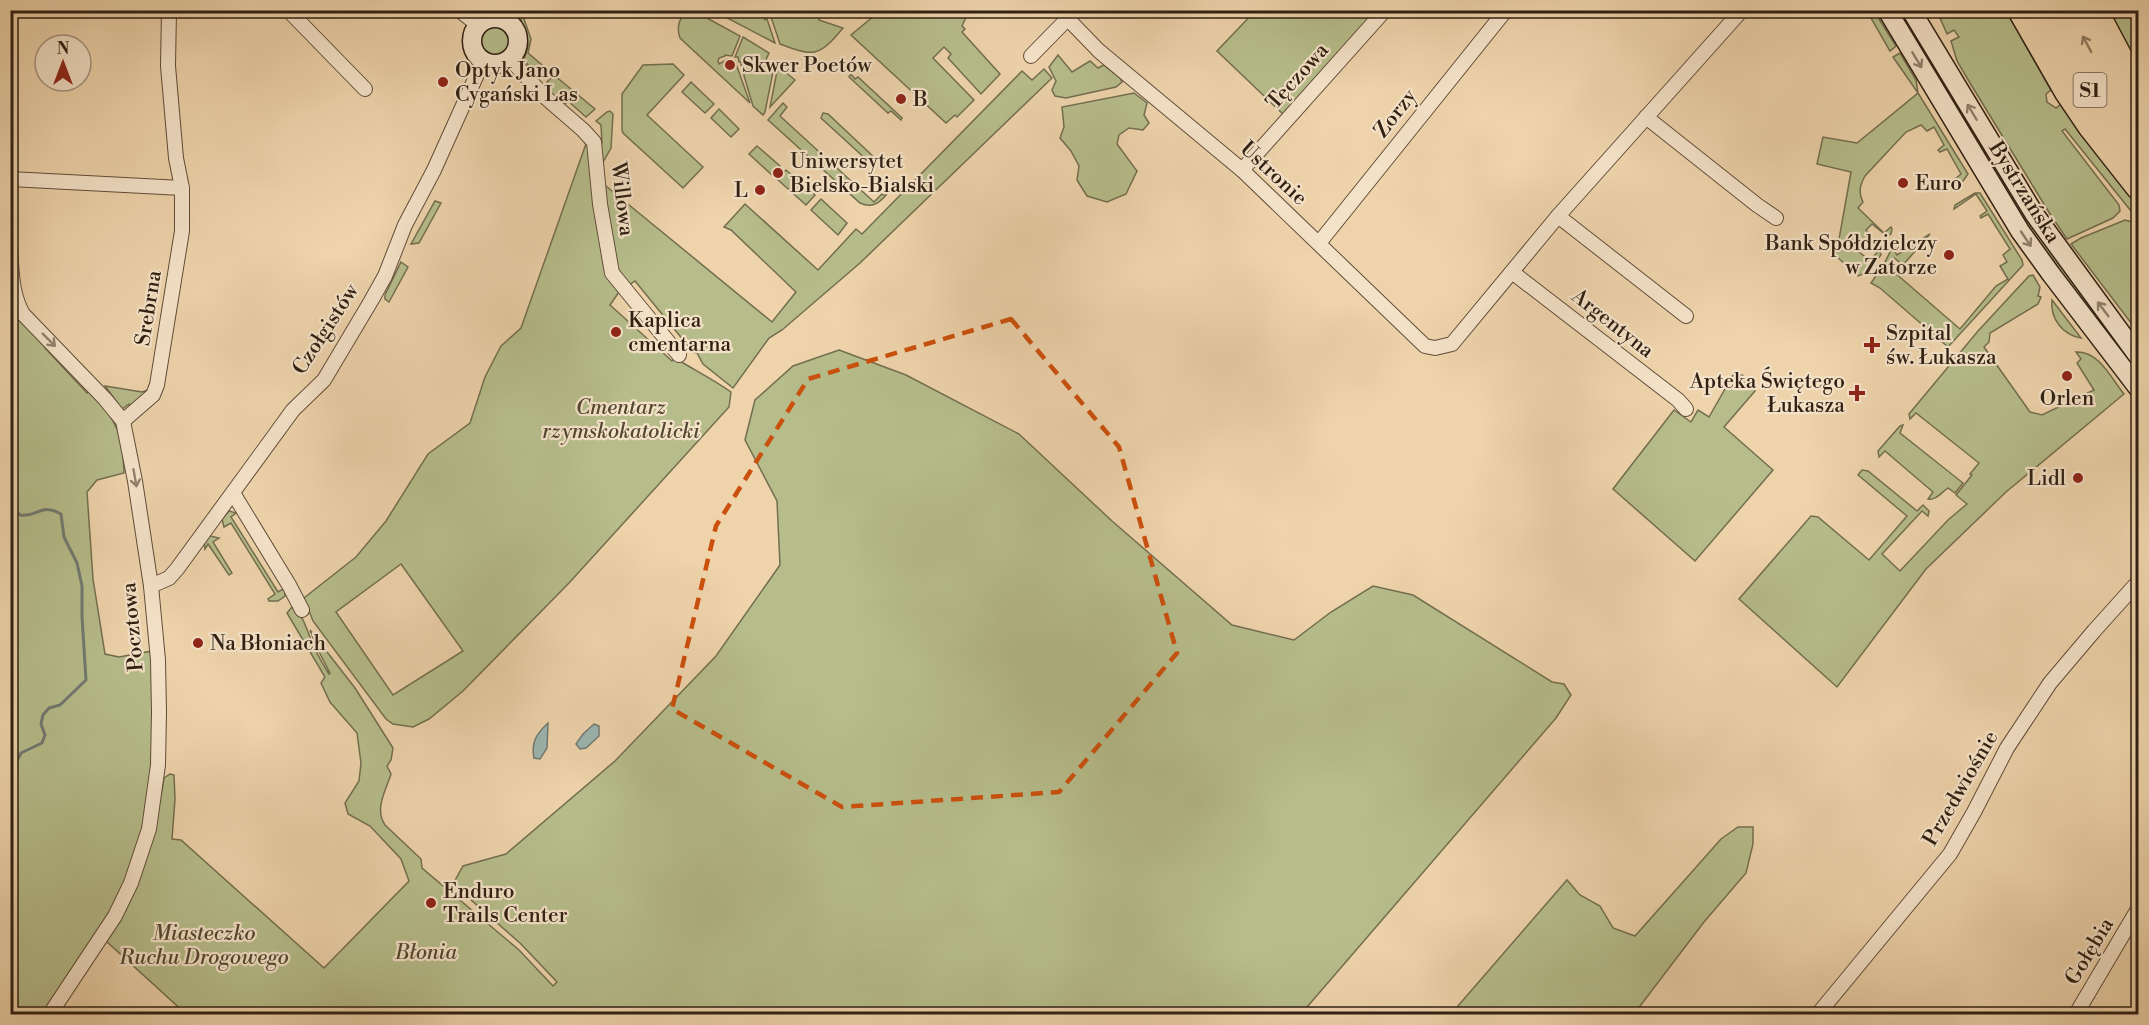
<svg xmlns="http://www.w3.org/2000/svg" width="2149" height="1025" font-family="'Libre Bodoni',serif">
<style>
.green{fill:#b6bd8b;stroke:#736e4f;stroke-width:1.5;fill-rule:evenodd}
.water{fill:#9cb6b2;stroke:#717a72;stroke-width:1.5}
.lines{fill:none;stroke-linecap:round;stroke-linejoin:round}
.stream{stroke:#717a72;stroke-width:3}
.street-casing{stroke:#604d39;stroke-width:16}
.secondary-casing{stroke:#302013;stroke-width:21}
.highway-casing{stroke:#302013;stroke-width:27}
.street{stroke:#f4e2c8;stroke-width:14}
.secondary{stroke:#f4e2c8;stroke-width:18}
.highway{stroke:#eed3ab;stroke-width:24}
.oneway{stroke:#8f7a5f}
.oneway2{stroke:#92816e}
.marked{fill:none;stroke:#cc500d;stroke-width:4.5;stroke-dasharray:12 8;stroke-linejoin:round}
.poi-dot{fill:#8f2418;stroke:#f4e2c8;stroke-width:2}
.labels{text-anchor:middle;stroke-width:4.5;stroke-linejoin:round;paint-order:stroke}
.shield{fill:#f4e2c8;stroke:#6b5a49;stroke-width:1.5}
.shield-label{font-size:20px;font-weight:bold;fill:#302013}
.poi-label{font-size:21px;fill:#302013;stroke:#f4e2c8;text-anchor:start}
.street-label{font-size:21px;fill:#302013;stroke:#f4e2c8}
.park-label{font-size:21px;font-style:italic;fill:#524731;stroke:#f4e2c8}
</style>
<rect width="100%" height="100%" fill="#eed3ab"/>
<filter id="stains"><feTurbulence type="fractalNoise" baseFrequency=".00333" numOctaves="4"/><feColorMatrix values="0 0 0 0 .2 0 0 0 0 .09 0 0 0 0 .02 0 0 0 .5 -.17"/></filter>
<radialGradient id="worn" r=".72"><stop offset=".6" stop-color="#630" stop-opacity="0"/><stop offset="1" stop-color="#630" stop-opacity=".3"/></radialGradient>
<!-- green -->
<g class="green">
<path d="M522 11H529L524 19 531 39 528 53 548 70 540 78 530 73 532 70 524 60 528 45 521 21Z"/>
<path d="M691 11 696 12 740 36 732 56 725 55V56L719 58 718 61 719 64 728 59 735 61 750 103 680 38C676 27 679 15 691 11Z"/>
<path d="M714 11H764L766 18 764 20 767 19 775 43Z"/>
<path d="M769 11H822L819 20 843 28C819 57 814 57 780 44Z"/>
<path d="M880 11H969L962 26 965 29 962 32 1000 74 981 94 948 58 951 54 944 47 933 58 974 100 957 117 955 115 946 123 851 35Z"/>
<path d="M1255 11H1381L1285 116 1217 51Z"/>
<path d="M1867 11H1874L1896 46 1890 51Z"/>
<path d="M1896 11H1902L1986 151 1985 154Z"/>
<path d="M1937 11H2006L2051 90 2046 94 2047 102 2056 108 2061 104 2138 206V225L2131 211 2065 129 2062 131 2119 205 2120 211 2113 218 2067 239 2050 214 1970 83 1957 61 1951 41 1959 37 1954 30 1947 34Z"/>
<path d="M2104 11H2138V76Z"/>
<circle cx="495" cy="41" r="14"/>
<path d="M743 37 769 53 766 60 774 67 765 112 763 115 753 106 742 69 743 68 741 65V62H739L738 57H735Z"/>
<path d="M1900 53 1916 80 1918 93 1968 174 1963 181 1958 182 1955 179 1961 174 1947 149 1940 152 1938 150 1944 145 1934 127 1927 131 1921 125 1906 132 1865 176C1860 185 1858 192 1863 202L1858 208 1884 233 1891 227 1892 229 1891 234 1887 236 1872 224 1866 230 1870 235 1858 251 1870 261 1879 250 1881 255 1868 272 1858 276 1836 256 1851 172 1817 164 1823 137 1857 143 1918 93 1893 57Z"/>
<path d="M1058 55 1072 72 1090 61 1098 68 1104 65 1120 78 1122 82 1116 87 1066 98 1055 96 1052 90 1056 81 1049 67Z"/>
<path d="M673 64 684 75 647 115 703 167 683 188 623 133 622 130V94L643 65Z"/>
<path d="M778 66 795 80 770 107Z"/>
<path d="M1044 69 1052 78 860 263 782 330 769 338 733 388 703 364 697 353 693 352 635 281 629 285 615 273 603 204 598 145 602 143 601 125 596 121 607 112 610 111 613 114 611 148 602 164 601 182 772 322 796 292 731 230 724 227 745 204 818 270 856 229 862 234 1022 71 1032 80Z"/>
<path d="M851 74 855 79 858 77 902 118 901 120 891 111 888 113 849 77Z"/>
<path d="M554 75 595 109 586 117 568 101 563 106 548 92 547 82Z"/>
<path d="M691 82 714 104 705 113 682 92Z"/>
<path d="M1134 93 1147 103 1144 115 1149 123 1143 130 1129 128 1119 135 1117 144 1137 171 1126 194 1107 202 1087 196 1077 180 1079 166 1071 151 1060 138 1064 127 1062 107Z"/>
<path d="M783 103 787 107 780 116 874 202 882 194 884 195 891 189C882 200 875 210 860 203L768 120Z"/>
<path d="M719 109 739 129 731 137 711 118Z"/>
<path d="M823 113 828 114 877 160 874 163 870 159 868 161 821 118Z"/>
<path d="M587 141 621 289 610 305 672 361 675 358C694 370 713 379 731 392L729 407 569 583 463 691 429 719 413 727 393 724 386 719 313 621 304 598 356 557 386 521 428 454 470 423 485 377 501 346 521 328ZM401 564 463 651 393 695 336 612Z"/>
<path d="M757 146 780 166 772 175 749 154Z"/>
<path d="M786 170 815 195 806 205 777 179Z"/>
<path d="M2006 184 2065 271 2138 367V378L2031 235 2003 187Z"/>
<path d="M1975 193H1980L2022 260 2023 265 1948 347 1880 288 1871 283 1884 264 1892 248 1897 255 1930 234 1903 265 1894 258 1887 266 1960 329 1996 286 2008 279 2000 266 2007 262 2003 255 2010 249 1988 214 1981 218 1980 216 1987 211 1976 194 1954 209 1955 205Z"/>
<path d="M821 199 847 223 838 235 811 210Z"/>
<path d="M435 201 441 203 419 243 411 244Z"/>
<path d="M2125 220 2132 222 2138 232V332L2071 244 2081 238Z"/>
<path d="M401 262 408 267 389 302 385 299V295Z"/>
<path d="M2033 275 2040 287 2038 296 2041 297 2038 304 1990 333 1989 342 1984 347 2030 412 2042 415 2094 390 2077 363 2081 359 2076 352C2099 351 2111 378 2124 394L2006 492 1926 569 1837 687 1739 599 1811 516 1818 517 1869 560 1907 516 1858 475 1862 470 1868 471 1917 511 1923 505 1929 511 1928 516 1922 511 1882 554 1900 571 1948 520 1967 504 1956 495 1972 475 1970 474 1979 463 1916 413 1910 419 1909 414 1978 331 2029 276Z"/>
<path d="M10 294 44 341 45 348 87 393 91 390C116 423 123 430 124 473L97 480 87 492 93 579 105 654 119 657 152 651 153 660 152 765 149 800 136 859 111 912 43 1014H10Z"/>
<path d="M2052 300 2081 338C2063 335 2050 319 2052 300Z"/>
<path d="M839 350 906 375 1019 434 1112 521 1232 625 1294 640 1331 612 1373 586 1413 595 1552 682 1564 684 1571 695 1556 718 1301 1014H186L106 941 160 801 164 778 170 774 174 775 175 799 172 839 181 840 324 968 409 881 401 859 370 826 348 814 345 803 359 781 361 763 357 733 330 702 321 683 325 677 287 613 292 607C305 615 308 636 315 649 319 658 324 666 329 674L330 673 317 648 310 630 355 688 393 748 391 760 387 766 391 774C386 790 374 809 385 825L421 859 422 868 519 950 553 986 557 982 521 944 453 884 463 866 506 854 615 761 716 656 780 565 777 501 745 440 755 400 793 366Z"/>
<path d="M1733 375H1742L1754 383 1755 391 1724 427 1773 470 1695 561 1613 489 1674 410 1691 422 1698 410 1709 417Z"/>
<path d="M105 386 142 392 151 389 131 407 129 404 122 409Z"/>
<path d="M1903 425 1900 433 1963 483 1955 493 1948 488C1942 492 1935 501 1928 499L1933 492 1885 451 1879 457 1878 451 1900 426Z"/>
<path d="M229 511 236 513 231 517 278 592 285 588V596L278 601H269L268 599 275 594 231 523 224 527 222 519Z"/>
<path d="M210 536 219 538 213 542 232 573 229 575 208 544 205 549 204 542Z"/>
<path d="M1738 827H1753V844L1746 873 1704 922 1634 1014H1451L1567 880 1580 895 1600 906 1613 928 1635 936 1721 839Z"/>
</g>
<!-- water -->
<g class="water">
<path d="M548 723 547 748 540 759 534 758C531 743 536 734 548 723Z"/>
<path d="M594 724 599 726V736L586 748 580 749 576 744 583 734Z"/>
</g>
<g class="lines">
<!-- stream -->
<path class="stream" d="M10 480 13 507 20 515C39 518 39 502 61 514L64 537 77 563 82 586V617L86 680 60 705 49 708 43 715 41 724 45 735 42 743 21 753 10 774"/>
<!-- street casing -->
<g class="street-casing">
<g id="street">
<path d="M288 10 365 89"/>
<path d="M459 10 478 25"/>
<path d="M1068 19 1099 51 1242 170 1425 346 1435 348 1452 344 1558 216 1742 10"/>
<path d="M1031 56 1076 10"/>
<path d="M510 59 545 97 583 130 594 142 600 204 612 273 679 355"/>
<path d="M1646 117 1757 205 1776 218"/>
<path d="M1242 170 1385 10"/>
<path d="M10 179 182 188"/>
<path d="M1558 216 1686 316"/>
<path d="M1319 243 1506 10"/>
<path d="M10 252C12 274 12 295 23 314L105 399 123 421 135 481 151 586 158 660 159 712 158 765 149 829 131 883 115 916 50 1014"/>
<path d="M1512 272 1678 400 1686 409"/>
<path d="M123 421 153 395 157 385 182 231V188L176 158 168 66 169 10"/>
<path d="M233 493 289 585 302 610"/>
<path d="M151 586 169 578 177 569 293 410 324 380 371 301 385 276 405 225 434 170 483 61"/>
<path d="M1818 1014 1950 854 1974 812 2007 748 2050 683 2094 631 2138 582"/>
<path d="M2076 1014 2138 909"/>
</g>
</g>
<!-- secondary casing -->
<g class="secondary-casing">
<g id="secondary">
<path d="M1887 10 2020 231 2051 274 2138 388"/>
<path d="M1911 10 2035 215 2138 356"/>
<circle cx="495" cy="41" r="23"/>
</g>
</g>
<!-- highway casing -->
<g class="highway-casing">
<g id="highway">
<path d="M2020 10 2067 92 2090 126 2138 187"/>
<path d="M2042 10 2133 160"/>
<path d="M2070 10 2094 56 2138 130"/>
<path d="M2095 10 2138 91"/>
</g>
</g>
<!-- street -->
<use href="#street" class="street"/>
<!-- secondary -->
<use href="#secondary" class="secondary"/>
<!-- highway -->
<use href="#highway" class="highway"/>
</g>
<!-- one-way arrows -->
<defs><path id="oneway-shaft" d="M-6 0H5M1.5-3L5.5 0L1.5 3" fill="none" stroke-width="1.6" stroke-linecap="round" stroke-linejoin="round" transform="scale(1.5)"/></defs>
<use class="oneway" href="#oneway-shaft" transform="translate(2087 44) rotate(-118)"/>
<g class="oneway2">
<use href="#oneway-shaft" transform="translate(1917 60) rotate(59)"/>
<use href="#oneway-shaft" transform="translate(1972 112) rotate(-121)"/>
<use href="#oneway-shaft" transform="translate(2026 239) rotate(56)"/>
<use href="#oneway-shaft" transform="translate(2103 309) rotate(-127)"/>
<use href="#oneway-shaft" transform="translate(49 340) rotate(45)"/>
<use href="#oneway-shaft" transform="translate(135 478) rotate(80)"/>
</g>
<!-- marked area -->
<path class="marked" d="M1011 319 1119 447 1177 653 1059 792 842 807 672 709 716 526 808 379Z"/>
<!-- markers -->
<g class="poi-dot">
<circle cx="730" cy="65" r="6"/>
<circle cx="443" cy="82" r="6"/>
<circle cx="901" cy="99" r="6"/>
<circle cx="778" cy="173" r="6"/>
<circle cx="1903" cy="183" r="6"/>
<circle cx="760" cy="190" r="6"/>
<circle cx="1949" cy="255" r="6"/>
<circle cx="616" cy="332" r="6"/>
<path d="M1869 336h6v6h6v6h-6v6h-6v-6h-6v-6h6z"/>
<circle cx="2067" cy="376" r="6"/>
<path d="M1854 384h6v6h6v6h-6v6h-6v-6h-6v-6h6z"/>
<circle cx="2078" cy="478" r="6"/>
<circle cx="198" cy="643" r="6"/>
<circle cx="431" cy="903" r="6"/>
</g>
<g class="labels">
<!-- shield labels -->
<rect class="shield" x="2073.5" y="73" width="33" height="34" rx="4.5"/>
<g class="shield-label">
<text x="2090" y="97">S1</text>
</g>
<!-- poi labels -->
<g class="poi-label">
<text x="742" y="72">Skwer Poetów</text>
<text x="455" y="77">Optyk Jano<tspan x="455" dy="24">Cygański Las</tspan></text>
<text x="913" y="106">B</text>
<text x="790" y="168">Uniwersytet<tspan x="790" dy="24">Bielsko-Bialski</tspan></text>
<text x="1915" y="190">Euro</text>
<text x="748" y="197" text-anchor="end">L</text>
<text x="1937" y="250" text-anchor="end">Bank Spółdzielczy<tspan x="1937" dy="24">w Zatorze</tspan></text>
<text x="628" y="327">Kaplica<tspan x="628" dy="24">cmentarna</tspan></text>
<text x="1886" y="340">Szpital<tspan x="1886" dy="24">św. Łukasza</tspan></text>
<text x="1845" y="388" text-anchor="end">Apteka Świętego<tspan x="1845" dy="24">Łukasza</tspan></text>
<text x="2067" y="405" text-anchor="middle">Orlen</text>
<text x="2066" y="485" text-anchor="end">Lidl</text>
<text x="210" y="650">Na Błoniach</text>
<text x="443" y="898">Enduro<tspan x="443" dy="24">Trails Center</tspan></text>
</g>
<!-- street labels -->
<g class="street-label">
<text transform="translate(1297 76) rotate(-48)" y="7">Tęczowa</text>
<text transform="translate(1395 113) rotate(-52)" y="7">Zorzy</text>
<text transform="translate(1274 173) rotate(43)" y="7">Ustronie</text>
<text transform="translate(2025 192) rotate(58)" y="7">Bystrzańska</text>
<text transform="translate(623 199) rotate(83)" y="7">Willowa</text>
<text transform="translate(148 308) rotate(-81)" y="7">Srebrna</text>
<text transform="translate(1613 323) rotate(38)" y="7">Argentyna</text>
<text transform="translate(325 329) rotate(-57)" y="7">Czołgistów</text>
<text transform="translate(132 627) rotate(-95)" y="7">Pocztowa</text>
<text transform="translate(1960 788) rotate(-60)" y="7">Przedwiośnie</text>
<text transform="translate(2089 951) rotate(-59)" y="7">Gołębia</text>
</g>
<!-- park labels -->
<g class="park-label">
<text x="621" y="414">Cmentarz<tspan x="621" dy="24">rzymskokatolicki</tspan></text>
<text x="204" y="940">Miasteczko<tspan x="204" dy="24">Ruchu Drogowego</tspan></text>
<text x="426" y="959">Błonia</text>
</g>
</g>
<!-- margin -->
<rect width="2149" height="1025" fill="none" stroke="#eed3ab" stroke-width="36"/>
<rect x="12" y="12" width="2125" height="1001" fill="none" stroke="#302013" stroke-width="3"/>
<rect x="18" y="18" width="2113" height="989" fill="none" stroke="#302013" stroke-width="1.5"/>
<!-- north arrow -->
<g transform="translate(63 63)"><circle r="28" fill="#f4e2c8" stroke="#a69480" stroke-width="1.5"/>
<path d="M0-4.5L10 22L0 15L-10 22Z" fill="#8f2418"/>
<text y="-9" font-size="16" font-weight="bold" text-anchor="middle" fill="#302013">N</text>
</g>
<rect width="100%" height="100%" filter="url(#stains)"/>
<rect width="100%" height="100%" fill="url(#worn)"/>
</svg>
